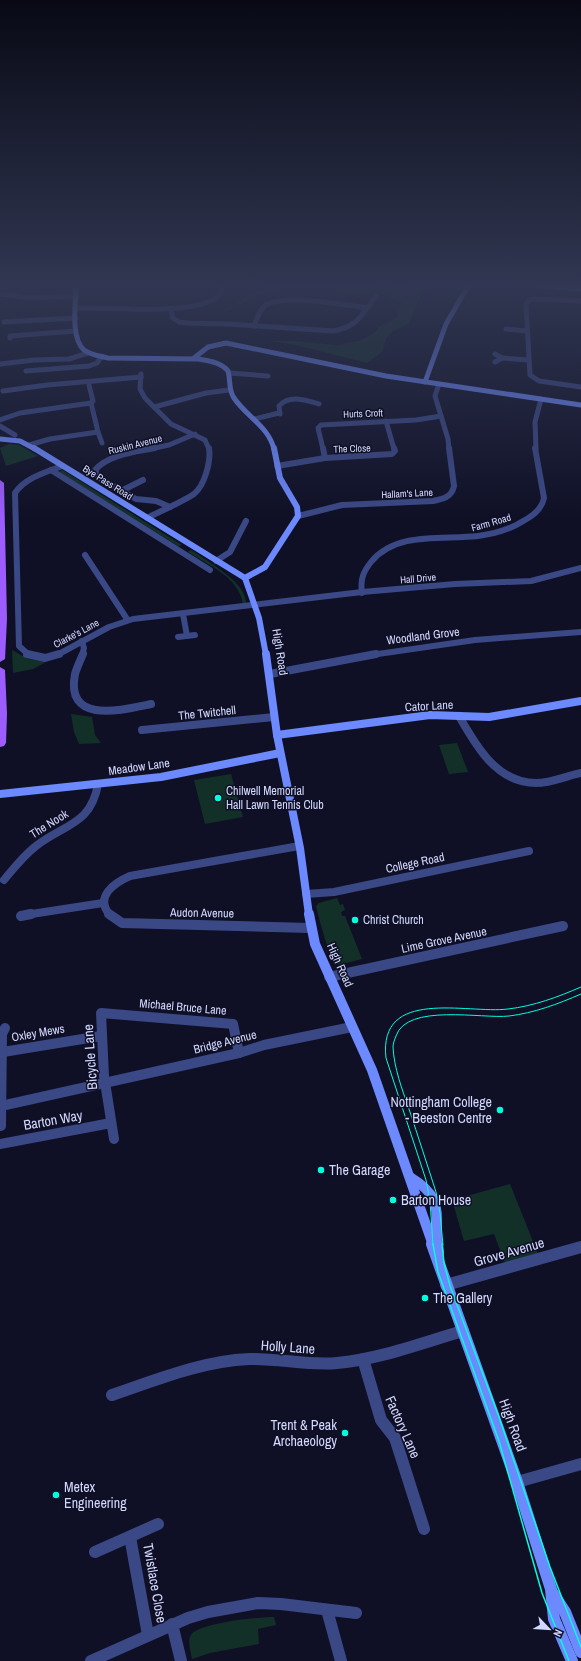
<svg xmlns="http://www.w3.org/2000/svg" width="581" height="1661" font-family="'Archivo Narrow',sans-serif">
<style>
.green{fill:#123028}
.lines{fill:none;stroke-linecap:round;stroke-linejoin:round}
.street-far4{stroke:#3a4885;stroke-width:5}
.street-far3{stroke:#3a4885;stroke-width:6}
.street-far2{stroke:#3a4885;stroke-width:8}
.street-far1{stroke:#3a4885;stroke-width:10}
.street{stroke:#3a4885;stroke-width:12}
.secondary-far4{stroke:#6c89fe;stroke-width:5}
.secondary-far3{stroke:#6c89fe;stroke-width:6}
.secondary-far2{stroke:#6c89fe;stroke-width:8}
.secondary-far1{stroke:#6c89fe;stroke-width:10}
.secondary{stroke:#6c89fe;stroke-width:12}
.primary{fill:#9d5cfe;fill-rule:evenodd}
.tram-far1{stroke:#01fede;stroke-width:1}
.tram{stroke:#01fede;stroke-width:1.5}
.poi-dot{fill:#01fede;stroke:#0f1026;stroke-width:1.5}
.labels{text-anchor:middle;stroke-width:3;stroke-linejoin:round;paint-order:stroke}
.far-street-label{font-size:10px;fill:#d4d9ff;stroke:#0f1026}
.street-label{font-size:12px;fill:#d4d9ff;stroke:#0f1026}
.poi-label{font-size:12px;fill:#d4d9ff;stroke:#0f1026;text-anchor:start}
.near-street-label{font-size:14px;fill:#d4d9ff;stroke:#0f1026}
.near-poi-label{font-size:14px;fill:#d4d9ff;stroke:#0f1026;text-anchor:start}
</style>
<rect width="100%" height="100%" fill="#0f1026"/>
<!-- green -->
<g class="green">
<path d="M272 286H370L371 288H397V287L428 289 422 293 409 323 393 331 386 339 383 351 367 363 292 344 269 341H292L336 345 360 341 374 333 379 327 396 318 402 303C382 291 361 292 338 293L335 289C309 285 281 286 257 296 246 300 237 307 226 311L222 310 235 306 248 296Z"/>
<path d="M9 444 19 445 38 456 6 466 0 448Z"/>
<path d="M62 470 182 545 178 546 59 472Z"/>
<path d="M191 550C206 560 247 583 246 603L243 604C239 577 208 565 188 552Z"/>
<path d="M12 650 28 659 46 662 33 669 13 673Z"/>
<path d="M71 714 92 717 95 735 101 743 79 744 74 732Z"/>
<path d="M457 743 468 772 449 774 439 745Z"/>
<path d="M231 774 243 817 205 824 194 780Z"/>
<path d="M337 898 340 905 343 904 345 910 341 912 342 916H345L362 959 339 965C329 960 319 918 316 906L319 903Z"/>
<path d="M510 1184 538 1254 505 1263 494 1234 464 1241 452 1200Z"/>
<path d="M274 1617 276 1625 258 1629 259 1644 210 1653 192 1659C191 1652 187 1641 191 1635 198 1623 259 1617 274 1617Z"/>
</g>
<g class="lines">
<!-- street-far4 -->
<g class="street-far4">
<path d="M0 294 28 298 77 296"/>
<path d="M581 301 536 299 529 300 526 304 530 375 539 381 581 387"/>
<path d="M77 308C113 307 181 315 213 300 216 298 219 295 222 292L220 286"/>
<path d="M170 308 173 318 179 322 186 323 228 324 333 331C358 327 362 314 376 296"/>
<path d="M4 322 76 318"/>
<path d="M254 326C257 319 259 309 266 305 285 294 344 305 367 308"/>
<path d="M506 329 527 331"/>
<path d="M10 338V336L76 331"/>
<path d="M495 354 502 358 495 362"/>
<path d="M502 358 528 360"/>
<path d="M0 364 34 360 69 359 88 353"/>
<path d="M26 371 89 366 97 363 102 356"/>
<path d="M229 373 268 376"/>
<path d="M141 374 140 389 145 398 171 424 205 440 209 449"/>
<path d="M439 384 435 396 448 439 449 449"/>
<path d="M89 385 93 401 91 403"/>
<path d="M3 391 47 385 141 377"/>
<path d="M154 407 206 393 229 390"/>
<path d="M280 414 279 406C289 394 306 400 319 404"/>
<path d="M254 419 279 413"/>
<path d="M0 420 20 413 91 403 98 432 50 439 29 445"/>
<path d="M386 421 394 449"/>
<path d="M0 426 15 435"/>
<path d="M98 432 102 443"/>
<path d="M150 449 169 445 195 434"/>
<path d="M323 449 318 428 321 425 416 420 441 416"/>
<path d="M536 449 535 422 541 399"/>
</g>
<!-- street-far3 -->
<g class="street-far3">
<path d="M155 448C135 452 109 454 95 470L98 477 136 499 156 501 170 507"/>
<path d="M323 448 325 458"/>
<path d="M277 466 325 458 392 454 395 451 394 448"/>
<path d="M51 470 210 570"/>
<path d="M121 491 143 480"/>
<path d="M298 516 342 505 433 501C443 499 452 497 454 486L449 448"/>
<path d="M147 518C161 511 182 502 194 494 205 485 211 461 209 448"/>
<path d="M85 555 127 619"/>
<path d="M216 561 230 552 246 521"/>
<path d="M362 593C360 580 363 572 371 562 396 531 443 540 478 536 495 534 511 529 525 520 534 515 542 509 544 498L535 448"/>
<path d="M183 614 187 636"/>
<path d="M178 637 195 635"/>
<path d="M82 641 84 648 82 655"/>
<path d="M29 655 19 646 15 493C25 478 46 472 62 466"/>
<path d="M57 655 109 627 133 619 362 592 455 584 531 581 581 568"/>
<path d="M371 655 475 640 581 632"/>
</g>
<!-- street-far2 -->
<g class="street-far2">
<path d="M27 654 45 658 59 654"/>
<path d="M83 654C80 661 77 667 75 674 65 725 122 710 151 704"/>
<path d="M270 674 376 654"/>
<path d="M459 716C476 746 497 783 536 783 551 783 566 776 581 773"/>
<path d="M142 730 274 717"/>
<path d="M4 880C14 868 23 856 36 846 64 824 91 825 98 784"/>
<path d="M306 894 334 892 529 851"/>
<path d="M25 915 103 903"/>
<path d="M110 915C94 897 114 883 130 876L299 846"/>
</g>
<!-- street-far1 -->
<g class="street-far1">
<path d="M109 914 122 923 310 928"/>
<path d="M21 916 31 914"/>
<path d="M329 977 563 926"/>
<path d="M3 1052 101 1036"/>
<path d="M1 1106 239 1053 264 1045 352 1027"/>
<path d="M1 1126 2 1034 5 1028"/>
<path d="M114 1139 104 1076 101 1013 233 1024 239 1053"/>
<path d="M0 1144 111 1123"/>
</g>
<!-- street -->
<g class="street">
<path d="M446 1285 581 1247"/>
<path d="M363 1359 381 1420 395 1438 424 1529"/>
<path d="M112 1395C156 1380 202 1361 249 1359 279 1358 308 1366 337 1363 380 1359 421 1343 463 1331"/>
<path d="M517 1482 581 1464"/>
<path d="M130 1537 148 1635"/>
<path d="M95 1552 158 1524"/>
<path d="M327 1610 341 1661"/>
<path d="M172 1624 181 1661"/>
<path d="M91 1661 188 1618 208 1612 258 1603 281 1604 356 1613"/>
</g>
<!-- secondary-far4 -->
<g class="secondary-far4">
<path d="M76 286C76 302 70 338 84 350 91 355 100 356 108 358L198 359C208 361 221 362 228 371 231 381 228 389 234 398 247 417 268 426 274 449"/>
<path d="M540 286 581 289"/>
<path d="M194 358 208 347 226 343 386 376 581 405"/>
<path d="M425 382 446 324 468 286"/>
<path d="M0 439 20 441 35 449"/>
</g>
<!-- secondary-far3 -->
<g class="secondary-far3">
<path d="M34 448 245 578"/>
<path d="M245 578 265 567 298 516 297 507 280 478 274 448"/>
<path d="M245 578 259 618 266 655"/>
</g>
<!-- secondary-far2 -->
<g class="secondary-far2">
<path d="M266 654 277 735 300 848 309 915"/>
<path d="M277 735 430 715 489 717 581 701"/>
<path d="M0 794 161 777 280 753"/>
</g>
<!-- secondary-far1 -->
<g class="secondary-far1">
<path d="M309 914 315 944 372 1070 433 1245"/>
<path d="M410 1177C443 1197 436 1210 437 1245"/>
</g>
<!-- secondary -->
<g class="secondary">
<path d="M432 1244 517 1482 551 1589 554 1619 572 1661"/>
<path d="M437 1244 438 1253"/>
<path d="M552 1592 565 1612 581 1652"/>
</g>
<!-- primary -->
<g class="primary">
<path d="M0 480 4 483 7 619 5 659 0 662Z"/>
<path d="M0 667 5 670 7 714 6 743 4 746 0 747Z"/>
</g>
<!-- tram-far1 -->
<g class="tram-far1">
<path d="M433 1245 430 1201 426 1180 386 1058C378 987 467 1014 508 1009 534 1006 558 997 581 987"/>
<path d="M443 1245 440 1213 436 1192C427 1164 418 1136 409 1109 402 1089 394 1068 393 1047 393 1043 395 1039 396 1036 407 1003 482 1019 509 1016 534 1013 558 1004 581 994"/>
</g>
<!-- tram -->
<g class="tram">
<path d="M433 1244 438 1272 499 1441 542 1593 569 1661"/>
<path d="M442 1244 444 1263 450 1286 499 1417 550 1567 581 1647"/>
</g>
</g>
<!-- sky -->
<linearGradient id="sky" x2="0" y2="1"><stop stop-color="#080915"/><stop offset="0.55" stop-color="#313752"/><stop offset="1" stop-color="#313752" stop-opacity="0"/></linearGradient>
<rect width="581" height="518" fill="url(#sky)"/>
<!-- markers -->
<g class="poi-dot">
<circle cx="218" cy="798" r="4"/>
<circle cx="355" cy="920" r="4"/>
<circle cx="500" cy="1110" r="4"/>
<circle cx="321" cy="1170" r="4"/>
<circle cx="393" cy="1200" r="4"/>
<circle cx="425" cy="1298" r="4"/>
<circle cx="345" cy="1433" r="4"/>
<circle cx="56" cy="1495" r="4"/>
</g>
<g class="labels">
<!-- far-street labels -->
<g class="far-street-label">
<text transform="translate(363 413) rotate(-2)" y="4">Hurts Croft</text>
<text transform="translate(135 444) rotate(-14)" y="4">Ruskin Avenue</text>
<text transform="translate(352 448) rotate(-2)" y="4">The Close</text>
<text transform="translate(108 482) rotate(32)" y="4">Bye Pass Road</text>
<text transform="translate(407 493) rotate(-3)" y="4">Hallam's Lane</text>
<text transform="translate(491 522) rotate(-16)" y="4">Farm Road</text>
<text transform="translate(418 578) rotate(-5)" y="4">Hall Drive</text>
<text transform="translate(76 633) rotate(-28)" y="4">Clarke's Lane</text>
</g>
<!-- street labels -->
<g class="street-label">
<text transform="translate(423 636) rotate(-7)" y="4">Woodland Grove</text>
<text transform="translate(280 652) rotate(81)" y="4">High Road</text>
<text transform="translate(429 706) rotate(-3)" y="4">Cator Lane</text>
<text transform="translate(207 713) rotate(-6)" y="4">The Twitchell</text>
<text transform="translate(139 767) rotate(-8)" y="4">Meadow Lane</text>
<text transform="translate(49 824) rotate(-32)" y="4">The Nook</text>
<text transform="translate(415 863) rotate(-12)" y="4">College Road</text>
<text transform="translate(202 913) rotate(1)" y="4">Audon Avenue</text>
<text transform="translate(444 940) rotate(-12)" y="4">Lime Grove Avenue</text>
<text transform="translate(340 965) rotate(66)" y="4">High Road</text>
<text transform="translate(183 1007) rotate(5)" y="4">Michael Bruce Lane</text>
<text transform="translate(38 1033) rotate(-10)" y="4">Oxley Mews</text>
<text transform="translate(225 1042) rotate(-14)" y="4">Bridge Avenue</text>
</g>
<!-- poi labels -->
<g class="poi-label">
<text x="226" y="795">Chilwell Memorial<tspan x="226" dy="14">Hall Lawn Tennis Club</tspan></text>
<text x="363" y="924">Christ Church</text>
</g>
<!-- near-street labels -->
<g class="near-street-label">
<text transform="translate(90 1057) rotate(-94)" y="5">Bicycle Lane</text>
<text transform="translate(53 1120) rotate(-10)" y="5">Barton Way</text>
<text transform="translate(509 1252) rotate(-16)" y="5">Grove Avenue</text>
<text transform="translate(288 1347) rotate(4)" y="5">Holly Lane</text>
<text transform="translate(513 1425) rotate(70)" y="5">High Road</text>
<text transform="translate(403 1427) rotate(66)" y="5">Factory Lane</text>
<text transform="translate(155 1583) rotate(80)" y="5">Twistlace Close</text>
</g>
<!-- near-poi labels -->
<g class="near-poi-label">
<text x="492" y="1107" text-anchor="end">Nottingham College<tspan x="492" dy="16">- Beeston Centre</tspan></text>
<text x="329" y="1175">The Garage</text>
<text x="401" y="1205">Barton House</text>
<text x="433" y="1303">The Gallery</text>
<text x="337" y="1430" text-anchor="end">Trent &amp; Peak<tspan x="337" dy="16">Archaeology</tspan></text>
<text x="64" y="1492">Metex<tspan x="64" dy="16">Engineering</tspan></text>
</g>
</g>
<!-- north arrow -->
<g transform="translate(549 1629) rotate(115)" stroke="#0f1026" stroke-width="3" paint-order="stroke">
<path d="M0-3L7 15L0 10L-7 15Z" fill="#d4d9ff"/>
<text y="-6" font-size="11" font-weight="bold" text-anchor="middle" fill="#d4d9ff">N</text>
</g>
</svg>
